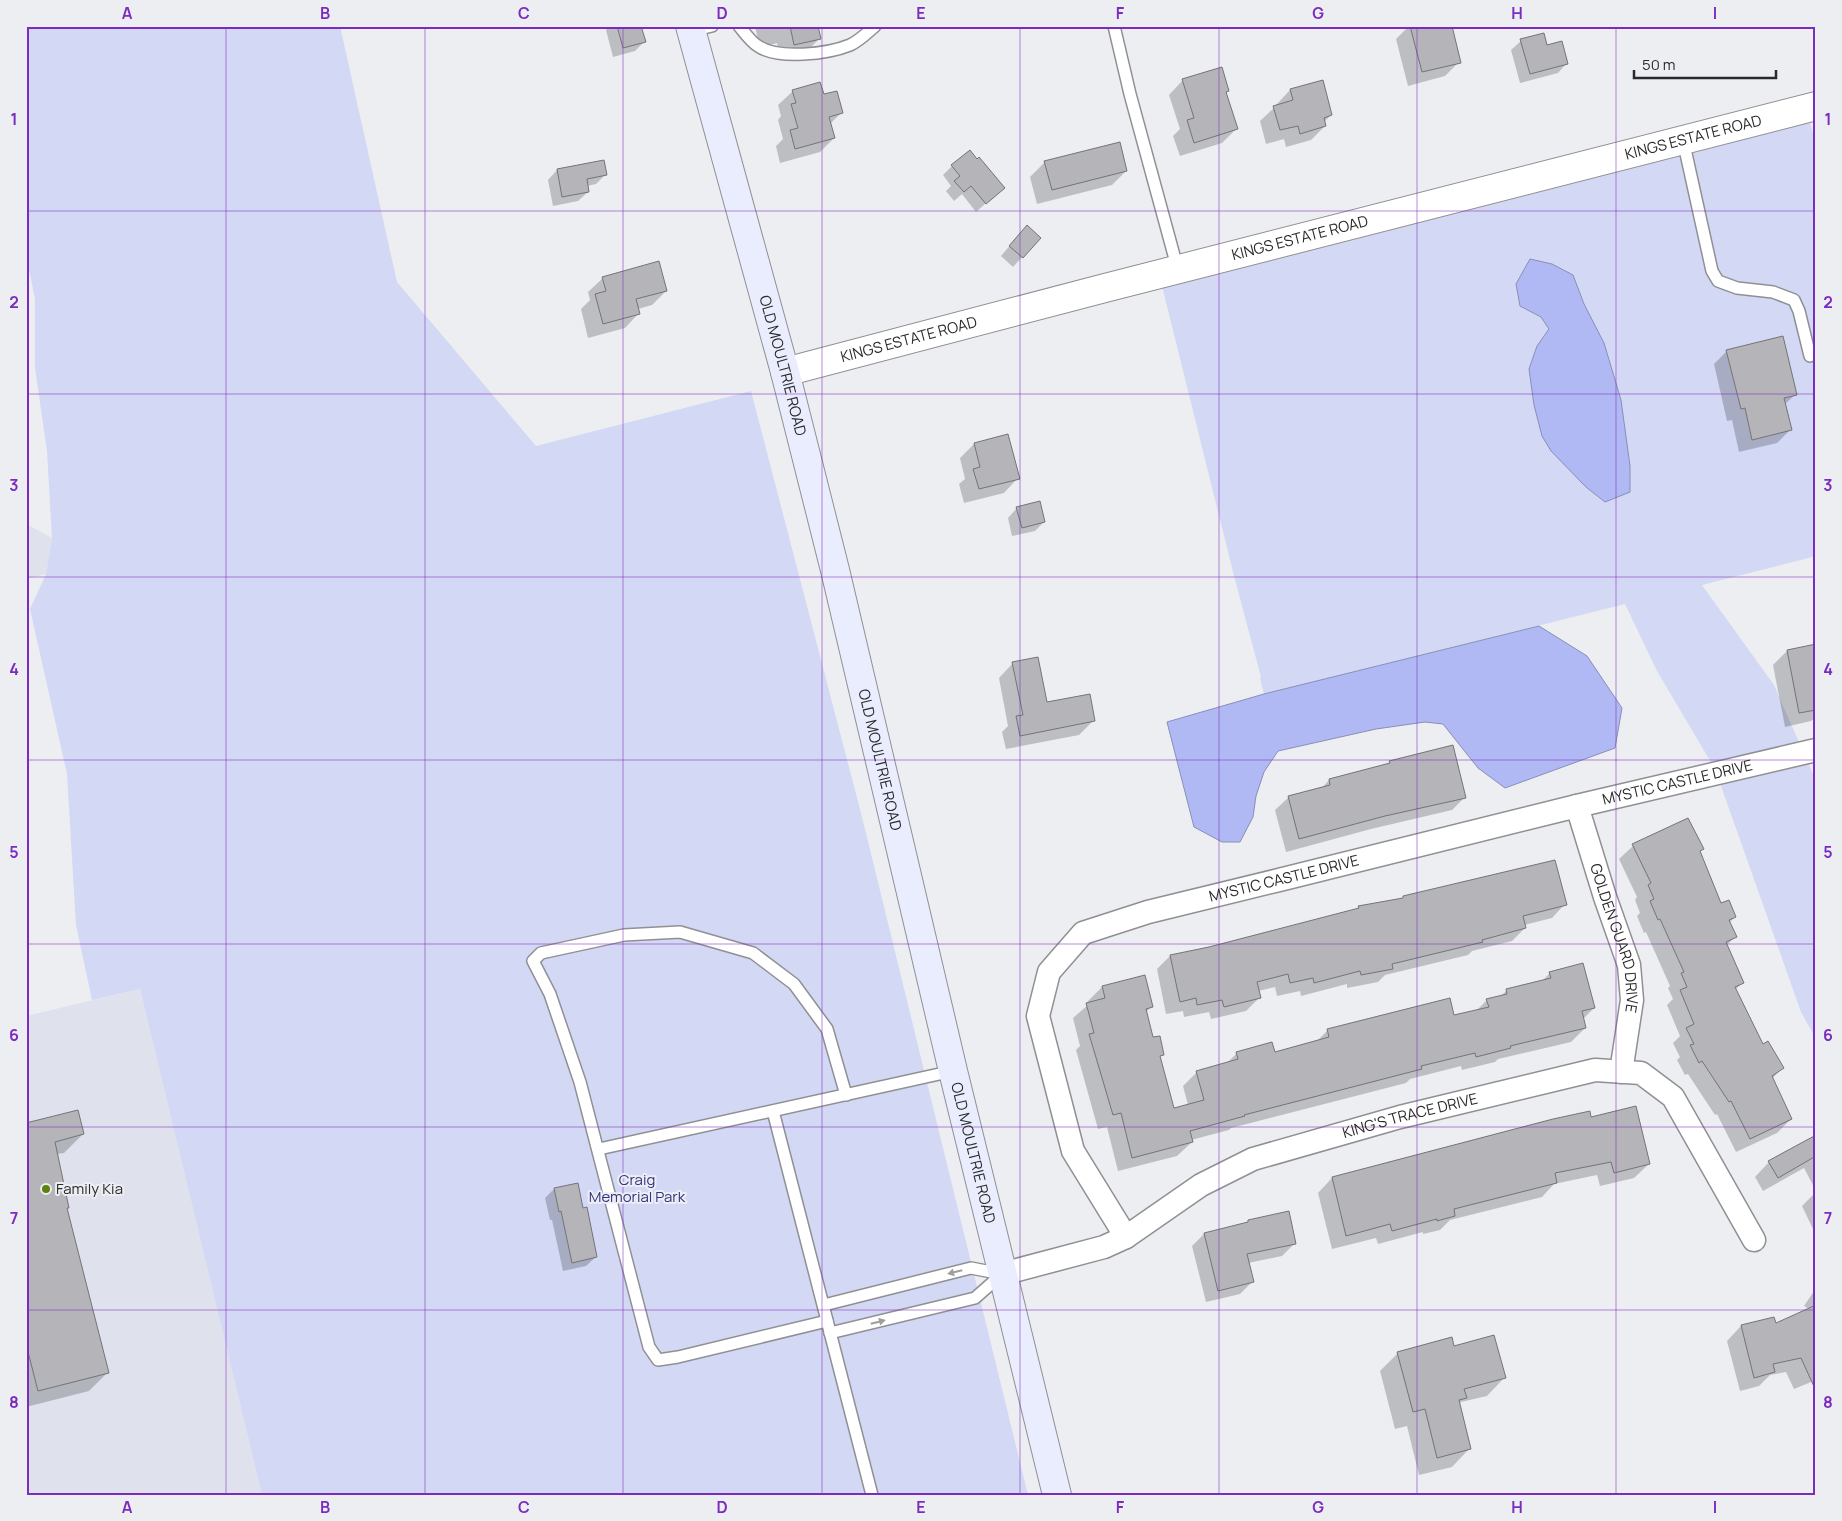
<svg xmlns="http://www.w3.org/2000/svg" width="1842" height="1521" font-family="Manrope,sans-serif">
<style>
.built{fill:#dfe1ec}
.green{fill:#d3d8f4;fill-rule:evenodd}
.water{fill:#b1b9f4;stroke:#888eb8}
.shadow{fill:#0003}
.building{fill:#b5b5b9;stroke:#737477}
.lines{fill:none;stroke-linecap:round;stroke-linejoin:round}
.service-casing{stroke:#909094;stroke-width:14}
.minor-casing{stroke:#909094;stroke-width:25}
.tertiary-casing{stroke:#909094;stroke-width:30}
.secondary-casing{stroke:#909094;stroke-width:30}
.service{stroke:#fff;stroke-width:11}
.minor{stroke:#fff;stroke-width:22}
.tertiary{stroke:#fff;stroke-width:28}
.secondary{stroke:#eaedfe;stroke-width:28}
.oneway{fill:#9f9fa0}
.grid{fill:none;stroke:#7b2cbf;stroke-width:1;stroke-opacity:0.55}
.poi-dot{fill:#5c840a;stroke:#edeef2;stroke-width:2}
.labels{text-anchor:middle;stroke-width:4;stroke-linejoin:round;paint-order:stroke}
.street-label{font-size:15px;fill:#2a2a2b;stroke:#edeef2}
.park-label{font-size:15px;fill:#343386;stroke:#edeef2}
.poi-label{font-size:15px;fill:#2a2a2b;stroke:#edeef2;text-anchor:start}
.neatline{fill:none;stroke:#7b2cbf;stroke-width:2}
.grid-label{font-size:16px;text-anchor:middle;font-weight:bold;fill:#7b2cbf}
</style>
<rect width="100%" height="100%" fill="#edeef2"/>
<!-- built -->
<g class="built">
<path d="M26 524 52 538 46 574 26 579Z"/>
<path d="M140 989 262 1495H26V1016Z"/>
</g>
<!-- green -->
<g class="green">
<path d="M26 26H340L397 282 536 446 751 391 863 821 1028 1495H262L140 989 92 1000 76 925 67 774 30 609 46 574 52 538 47 451 35 368V299L26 254Z"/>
<path d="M1809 119 1816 144V556L1702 585 1774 685 1816 781V1039L1801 1012 1715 769 1657 671 1625 604 1264 694 1260 678 1261 677 1233 572 1162 286ZM1573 275 1584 304 1537 346 1549 329 1541 317 1520 306 1516 284Z"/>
</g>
<!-- water -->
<g class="water">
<path d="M1530 259 1552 264 1573 275 1584 304 1604 343 1621 400 1630 466V492L1605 502 1586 487 1551 451 1542 436 1534 405 1529 369 1537 346 1549 329 1541 317 1520 306 1516 284Z"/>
<path d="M1539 626 1587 656 1622 708 1615 748 1505 788 1478 768 1443 724 1425 722 1376 729 1278 751 1264 772 1256 796 1253 817 1240 842H1222L1194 827 1167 722 1264 694Z"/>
</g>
<!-- shadow -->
<g class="shadow">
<path d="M610 26H640L644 42 635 51 613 57 606 30Z"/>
<path d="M755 26H820L817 29 820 38 805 53 780 59 777 43 760 48Z"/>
<path d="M1409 26H1450L1459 62 1445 76 1408 86 1396 39Z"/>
<path d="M1521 41 1546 46 1567 63 1558 73 1520 83 1511 50Z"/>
<path d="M1183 80 1228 90 1225 93 1236 129 1222 143 1180 156 1173 136 1180 129 1169 95Z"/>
<path d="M1322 82 1331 115 1324 122 1325 126 1311 140 1286 147 1284 139 1266 144 1260 121 1276 106V105L1290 90Z"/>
<path d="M793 91 823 96 842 112 830 124 834 138 820 152 780 163 776 146 783 139 778 120 781 116 778 105Z"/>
<path d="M1045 162 1126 171 1112 185 1037 204 1030 177Z"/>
<path d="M952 166 1003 188 976 212 962 194 954 201 946 191 951 186 943 175Z"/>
<path d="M557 170 606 174 596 184 587 186 588 192 578 201 553 206 548 180Z"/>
<path d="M1018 236 1039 238 1013 267 1001 256Z"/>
<path d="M603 278 666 291 652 305 638 309 639 313 625 328 588 338 581 309 590 300 588 292Z"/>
<path d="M1727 351 1795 395 1784 405 1790 430 1777 443 1739 452 1732 420 1727 421 1714 364Z"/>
<path d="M1007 435 1018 478 1004 493 964 503 959 484 965 479 960 458 974 444Z"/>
<path d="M1017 508 1044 522 1035 531 1012 536 1008 518Z"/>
<path d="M1816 645V717L1811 721 1785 727 1773 665 1787 651Z"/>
<path d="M1013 663 1046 704 1093 721 1079 735 1006 749 1002 732 1008 726 999 678Z"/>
<path d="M1390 762 1465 797 1452 810 1371 829 1286 852 1275 810 1289 797 1321 789 1329 780 1386 765Z"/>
<path d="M1633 846 1702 849 1699 852 1721 904 1735 917 1729 923 1735 937 1726 946 1742 983 1735 990 1763 1045 1783 1067 1772 1079 1791 1119 1777 1133 1736 1152 1717 1114 1715 1115 1688 1074 1685 1075 1677 1060 1680 1057 1673 1043 1680 1036 1667 1005 1673 999 1668 988 1670 986 1646 932 1644 933 1637 916 1640 913 1635 900 1637 897 1619 859Z"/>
<path d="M1565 904 1552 918 1524 925 1525 928 1512 941 1472 951 1468 955 1385 975 1378 982 1347 988V984L1301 996 1300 991 1277 996 1275 987 1258 991 1260 997 1246 1011 1211 1019 1209 1012 1184 1017 1183 1011 1166 1014 1157 969 1170 956 1209 948 1356 910 1359 907Z"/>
<path d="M1550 973 1594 1008 1583 1019 1585 1028 1571 1042 1498 1059 1495 1062 1462 1070 1461 1066 1410 1079 1406 1083 1231 1128 1229 1130 1191 1140 1192 1142 1177 1156 1118 1171 1107 1127 1098 1129 1076 1050 1080 1046 1073 1018 1089 1004 1088 1001 1102 987 1151 1007 1146 1012 1152 1039 1163 1054 1159 1058 1173 1109 1188 1105 1183 1086 1197 1072 1226 1064 1237 1053 1274 1054 1316 1042 1328 1030 1453 1017 1476 1011 1487 1000 1500 997 1507 990 1541 982Z"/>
<path d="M1590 1118 1649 1164 1634 1178 1600 1186 1597 1175 1554 1184 1542 1197 1450 1220 1440 1230 1423 1234V1232L1378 1244 1376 1238 1332 1249 1318 1193 1332 1178 1553 1120Z"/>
<path d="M26 1124 83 1134 64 1153 57 1154 68 1207 66 1209 108 1372 89 1391 26 1407Z"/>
<path d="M1816 1136V1191L1804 1168 1763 1191 1755 1177 1769 1162Z"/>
<path d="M554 1189 582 1210 596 1257 586 1266 563 1271 552 1220H550L545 1198Z"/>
<path d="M1816 1192V1228L1813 1229 1802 1206Z"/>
<path d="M1248 1221 1294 1244 1282 1256 1248 1263 1253 1281 1240 1294 1206 1302 1192 1246 1204 1234 1246 1224Z"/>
<path d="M1816 1288V1380L1794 1389 1786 1372 1770 1375 1759 1386 1740 1391 1727 1341 1741 1326 1775 1325 1809 1309 1804 1306Z"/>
<path d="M1453 1348 1504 1378 1487 1396 1461 1402 1458 1405 1469 1449 1452 1467 1419 1475 1407 1426 1395 1429 1380 1371 1398 1353Z"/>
</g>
<!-- building -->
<g class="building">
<path d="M617 26H641L646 42 623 48Z"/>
<path d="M790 26H818L821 39 794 45Z"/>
<path d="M1410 26H1452L1461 63 1422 72Z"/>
<path d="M1544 33 1547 45 1562 41 1568 64 1530 74 1520 39Z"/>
<path d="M1222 67 1229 91 1226 92 1238 129 1194 143 1187 120 1194 118 1182 79Z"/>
<path d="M1323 80 1332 115 1324 118 1326 126 1300 134 1298 126 1280 130 1273 106 1293 100 1290 89Z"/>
<path d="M820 82 824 94 837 91 843 113 829 117 835 138 795 149 790 130 798 128 791 104 796 103 792 90Z"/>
<path d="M1120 142 1127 171 1052 190 1044 161Z"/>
<path d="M970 150 977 159 979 157 1005 188 986 204 971 186 964 192 954 181 960 176 951 165Z"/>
<path d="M604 160 607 175 587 179 589 192 562 197 557 169Z"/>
<path d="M1027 225 1041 238 1023 258 1009 246Z"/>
<path d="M659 261 667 291 636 299 640 314 603 324 595 294 606 291 602 277Z"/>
<path d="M1783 336 1797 395 1784 398 1792 430 1752 440 1745 408 1741 409 1726 350Z"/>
<path d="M1008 434 1020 479 979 489 973 469 980 467 974 443Z"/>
<path d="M1040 501 1045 522 1022 528 1016 507Z"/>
<path d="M1816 644V710L1799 713 1787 650Z"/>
<path d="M1038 657 1047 702 1090 694 1095 721 1020 736 1016 716 1023 715 1012 662Z"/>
<path d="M1453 745 1466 798 1385 816 1299 839 1288 796 1330 785 1329 779 1390 763 1389 761Z"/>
<path d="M1688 818 1704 849 1700 851 1721 903 1729 900 1736 917 1729 920 1737 937 1726 942 1744 983 1735 987 1763 1044 1768 1041 1784 1068 1772 1076 1792 1119 1750 1139 1731 1101 1729 1102 1702 1061 1699 1063 1690 1045 1694 1044 1686 1028 1694 1024 1680 990 1687 987 1681 973 1684 972 1660 919 1658 920 1650 901 1654 899 1648 885 1651 883 1632 844Z"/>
<path d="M1555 860 1567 905 1523 916 1526 928 1482 940 1483 942 1392 964 1393 969 1361 975 1360 971 1314 983 1313 978 1290 983 1288 974 1257 982 1261 998 1224 1007 1222 1000 1197 1005 1196 998 1180 1002 1170 955 1209 947 1359 908 1358 906 1403 898V896Z"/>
<path d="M1583 963 1595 1008 1582 1011 1586 1028 1510 1046 1511 1048 1476 1057 1475 1053 1421 1066 1422 1069 1244 1115 1245 1116 1190 1131 1193 1142 1132 1158 1121 1113 1113 1115 1089 1034 1094 1033 1086 1003 1105 998 1102 986 1145 975 1153 1007 1146 1009 1153 1037 1160 1036 1164 1055 1160 1056 1174 1108 1204 1100 1196 1071 1238 1059 1236 1052 1272 1042 1275 1052 1329 1037 1327 1029 1450 998 1454 1015 1489 1007 1486 999 1507 994 1506 989 1551 978 1549 972Z"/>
<path d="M1636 1106 1650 1164 1614 1173 1611 1162 1555 1173 1557 1183 1454 1209 1455 1216 1437 1221V1219L1392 1231 1390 1224 1346 1236 1332 1177 1553 1119 1590 1111 1591 1117Z"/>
<path d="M78 1110 84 1134 55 1142 69 1208H67L109 1373 38 1391 26 1344V1123Z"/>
<path d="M1816 1135V1156L1778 1178 1768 1161Z"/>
<path d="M578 1183 583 1208 587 1207 597 1257 572 1263 561 1211 559 1212 554 1188Z"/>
<path d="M1289 1211 1296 1244 1247 1254 1254 1282 1218 1291 1204 1233 1248 1222V1220Z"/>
<path d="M1816 1305V1391L1801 1358 1773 1364 1775 1372 1754 1378 1741 1325 1774 1317 1776 1323Z"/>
<path d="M1494 1335 1506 1378 1464 1389 1467 1398 1459 1400 1471 1449 1437 1458 1425 1409 1413 1412 1397 1352 1452 1337 1454 1346Z"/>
</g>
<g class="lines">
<!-- service casing -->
<g class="service-casing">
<g id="service">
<path d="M739 26C745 33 751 42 758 46 778 60 828 54 850 45 859 41 867 33 875 26"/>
<path d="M1114 26 1130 94 1178 270"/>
<path d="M691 31 712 26"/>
<path d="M1683 140 1712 271 1718 281 1737 288 1773 292 1794 300 1799 311 1810 356"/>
<path d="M773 1111 872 1495"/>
<path d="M599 1149 953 1071"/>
<path d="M824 1305 971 1268 1002 1274"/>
<path d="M827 1321 678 1357 658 1360 649 1347 580 1082 550 994 533 961 541 953 624 935 680 932 753 953 794 984 827 1029 846 1095"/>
<path d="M830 1333 975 1298 1001 1275"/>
</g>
</g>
<!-- minor casing -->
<g class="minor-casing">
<g id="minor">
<path id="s1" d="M1577 806 1605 897 1629 965 1632 1000 1621 1072"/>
<path id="s2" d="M1126 1237 1073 1151 1038 1016 1049 972 1083 933 1148 912 1279 880 1577 806 1816 750"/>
<path id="s3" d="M1002 1274 1104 1247 1126 1237 1201 1185 1253 1159 1400 1117 1595 1070 1641 1073 1673 1097 1754 1240"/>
</g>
</g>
<!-- tertiary casing -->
<g class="tertiary-casing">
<g id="tertiary">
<path id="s4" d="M785 372 1105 288 1816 106"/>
</g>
</g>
<!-- secondary casing -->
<g class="secondary-casing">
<g id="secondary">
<path id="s5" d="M690 26 785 372 835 570 953 1071 1057 1495"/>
</g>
</g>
<!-- service -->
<use href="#service" class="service"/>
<!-- minor -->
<use href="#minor" class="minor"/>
<!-- tertiary -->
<use href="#tertiary" class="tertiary"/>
<!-- secondary -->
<use href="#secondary" class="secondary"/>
</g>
<!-- one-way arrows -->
<defs><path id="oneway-solid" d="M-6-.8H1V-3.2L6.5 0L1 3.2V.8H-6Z" transform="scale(1.25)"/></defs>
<g class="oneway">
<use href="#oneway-solid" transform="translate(955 1272) rotate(166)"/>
<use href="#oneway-solid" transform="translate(878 1322) rotate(-14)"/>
</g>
<!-- grid -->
<path class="grid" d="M226 26V1495M425 26V1495M623 26V1495M822 26V1495M1020 26V1495M1219 26V1495M1417 26V1495M1616 26V1495M26 211H1816M26 394H1816M26 577H1816M26 760H1816M26 944H1816M26 1127H1816M26 1310H1816"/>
<!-- markers -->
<circle class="poi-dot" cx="46" cy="1189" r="5"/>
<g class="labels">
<!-- street labels -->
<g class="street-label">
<text dy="5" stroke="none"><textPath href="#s4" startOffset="938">KINGS ESTATE ROAD</textPath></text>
<text dy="5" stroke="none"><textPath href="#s4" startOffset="532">KINGS ESTATE ROAD</textPath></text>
<text dy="5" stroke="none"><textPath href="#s4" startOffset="128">KINGS ESTATE ROAD</textPath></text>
<text dy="5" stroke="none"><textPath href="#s5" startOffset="352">OLD MOULTRIE ROAD</textPath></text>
<text dy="5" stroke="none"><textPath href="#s5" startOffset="758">OLD MOULTRIE ROAD</textPath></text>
<text dy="5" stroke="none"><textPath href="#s2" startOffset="951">MYSTIC CASTLE DRIVE</textPath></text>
<text dy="5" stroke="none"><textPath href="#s2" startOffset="546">MYSTIC CASTLE DRIVE</textPath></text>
<text dy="5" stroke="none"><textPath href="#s1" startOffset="138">GOLDEN GUARD DRIVE</textPath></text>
<text dy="5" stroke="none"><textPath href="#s3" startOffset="442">KING'S TRACE DRIVE</textPath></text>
<text dy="5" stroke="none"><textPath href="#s5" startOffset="1162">OLD MOULTRIE ROAD</textPath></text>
</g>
<!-- park labels -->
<g class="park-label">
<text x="637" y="1185">Craig<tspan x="637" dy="17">Memorial Park</tspan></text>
</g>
<!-- poi labels -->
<g class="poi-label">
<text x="56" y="1194">Family Kia</text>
</g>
</g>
<!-- border -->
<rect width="1842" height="1521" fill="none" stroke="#edeef2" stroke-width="55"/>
<!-- scale -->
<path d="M1634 70v8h142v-8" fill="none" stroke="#2a2a2b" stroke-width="2.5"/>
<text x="1642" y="70" font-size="15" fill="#2a2a2b" stroke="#edeef2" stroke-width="4" paint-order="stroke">50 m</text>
<rect x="28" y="28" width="1786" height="1466" class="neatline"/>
<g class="grid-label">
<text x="127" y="19">A</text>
<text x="325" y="19">B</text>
<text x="524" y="19">C</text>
<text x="722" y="19">D</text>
<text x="921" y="19">E</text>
<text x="1120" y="19">F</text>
<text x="1318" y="19">G</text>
<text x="1517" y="19">H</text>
<text x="1715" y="19">I</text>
<text x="14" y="125">1</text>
<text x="1828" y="125">1</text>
<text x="14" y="308">2</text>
<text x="1828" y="308">2</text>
<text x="14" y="491">3</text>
<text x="1828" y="491">3</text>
<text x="14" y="675">4</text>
<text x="1828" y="675">4</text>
<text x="14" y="858">5</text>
<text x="1828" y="858">5</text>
<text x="14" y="1041">6</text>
<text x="1828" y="1041">6</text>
<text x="14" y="1224">7</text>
<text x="1828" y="1224">7</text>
<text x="14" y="1408">8</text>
<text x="1828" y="1408">8</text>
<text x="127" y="1513">A</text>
<text x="325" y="1513">B</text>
<text x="524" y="1513">C</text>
<text x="722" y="1513">D</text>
<text x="921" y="1513">E</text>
<text x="1120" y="1513">F</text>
<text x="1318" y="1513">G</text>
<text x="1517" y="1513">H</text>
<text x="1715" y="1513">I</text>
</g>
</svg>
